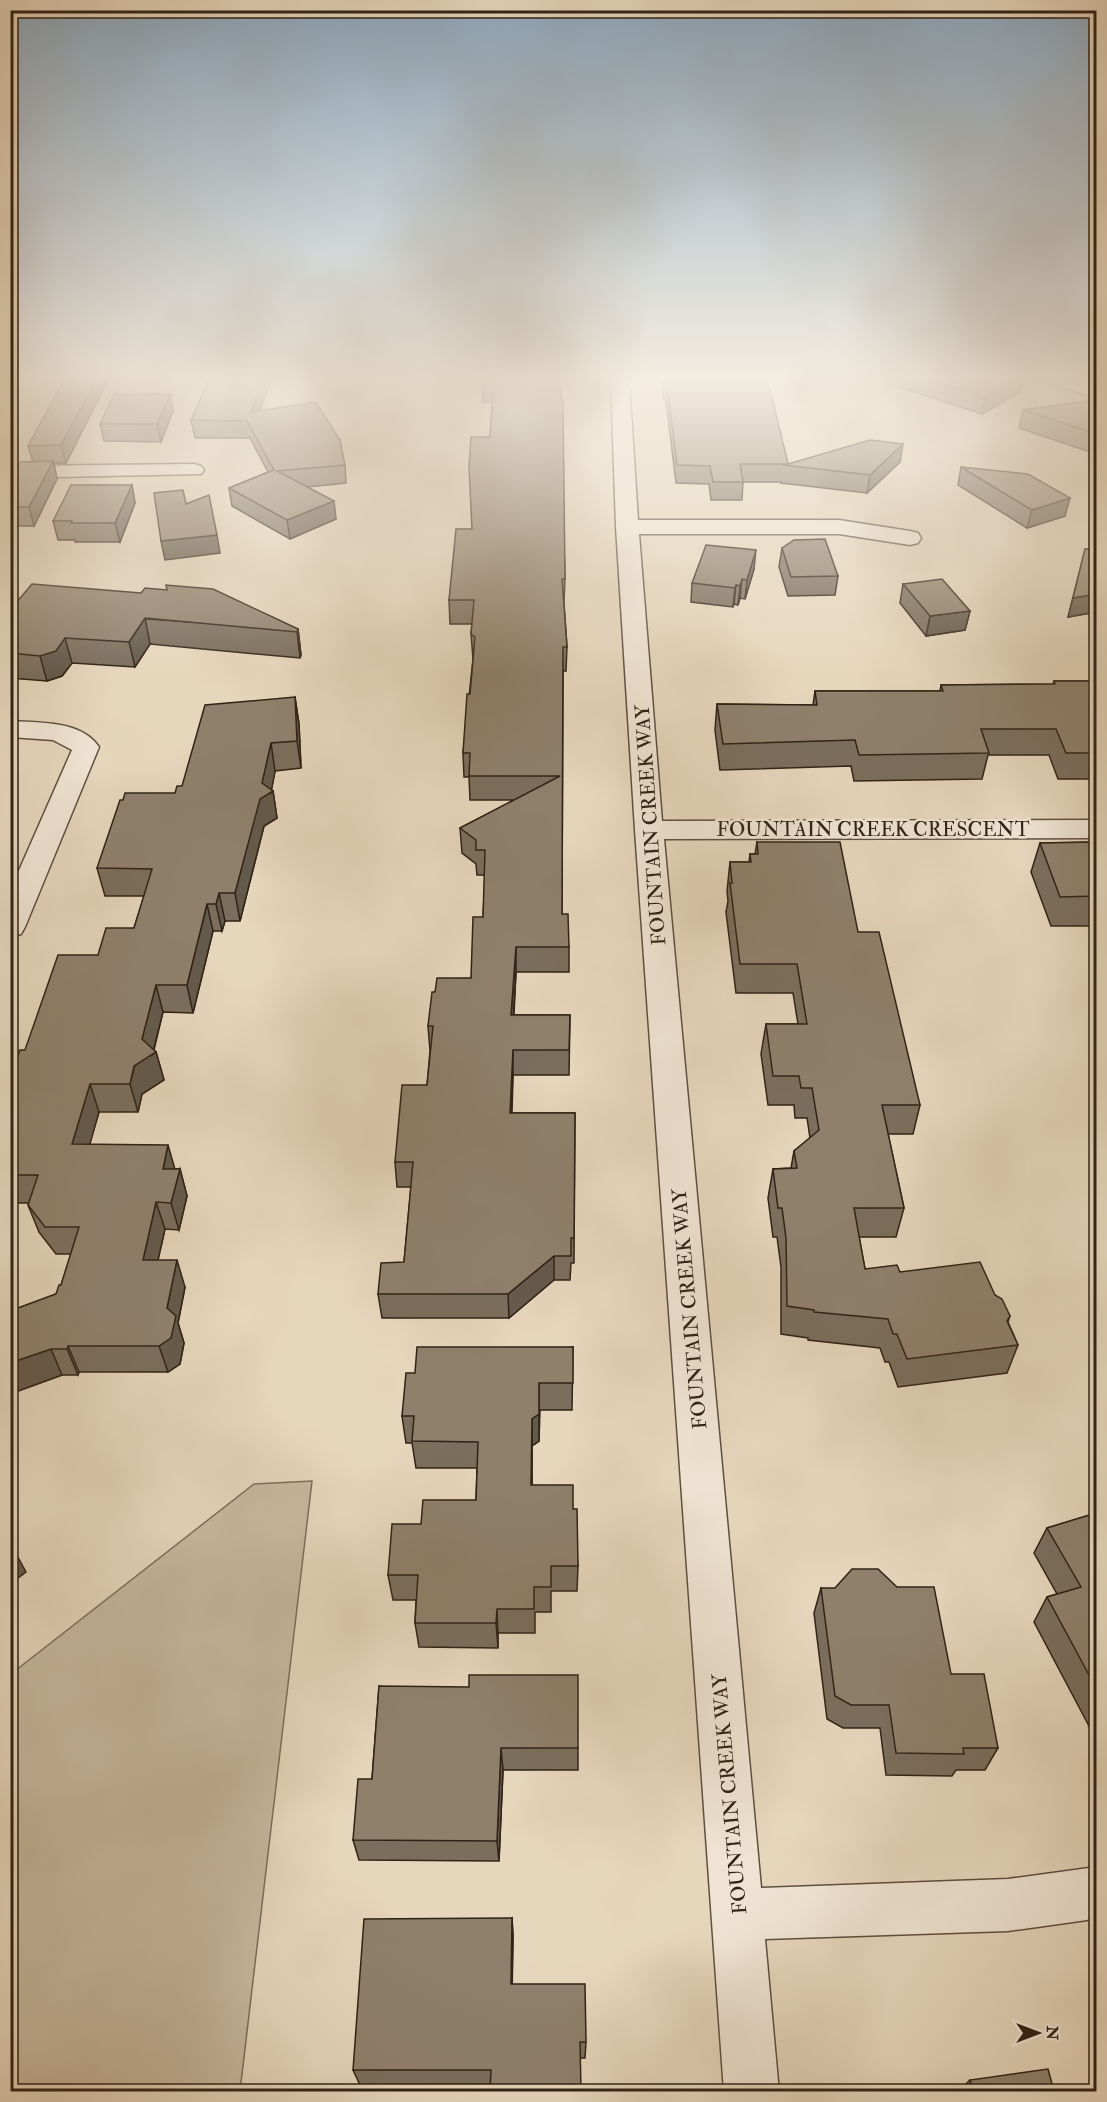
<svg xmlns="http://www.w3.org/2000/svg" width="1107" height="2102" font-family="'IM FELL Double Pica',serif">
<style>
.green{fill:#c7b8a0;stroke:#7c6e5b;stroke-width:1.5}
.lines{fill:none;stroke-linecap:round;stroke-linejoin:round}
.minor-casing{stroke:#5e5040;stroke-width:3}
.minor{fill:#efe4d3;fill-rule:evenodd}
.wall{fill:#7b6e5d;stroke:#312316;stroke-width:1.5}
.shaded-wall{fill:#645a4c;stroke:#312316;stroke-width:1.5}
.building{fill:#8f806c;stroke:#312316;stroke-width:1.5}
.labels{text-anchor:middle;stroke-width:5;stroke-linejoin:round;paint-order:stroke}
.street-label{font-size:20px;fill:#312316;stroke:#efe4d3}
</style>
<rect width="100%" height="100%" fill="#e6d6bc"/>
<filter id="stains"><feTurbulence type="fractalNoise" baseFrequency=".00333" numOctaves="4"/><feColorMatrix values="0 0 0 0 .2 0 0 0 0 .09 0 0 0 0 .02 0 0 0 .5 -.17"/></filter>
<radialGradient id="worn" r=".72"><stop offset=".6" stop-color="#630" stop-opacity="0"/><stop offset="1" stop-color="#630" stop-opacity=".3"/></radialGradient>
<!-- green -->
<path class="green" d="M312 1481 240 2091H11V1674L254 1484Z"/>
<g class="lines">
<!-- minor casing -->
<g class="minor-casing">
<g id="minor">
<path d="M611 380H629L638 520H839L910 531 918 533 921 538 918 543 910 545 839 534H639L662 821 1096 820V838L664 839 761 1888 1008 1879 1096 1867V1917L1087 1920 1008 1931 765 1939 779 2092H724L635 830 616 527Z"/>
<path d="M1050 380H1080L1096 386V398L1052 384Z"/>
<path d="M194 464 201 466 204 470 201 474 10 478V466Z"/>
<path d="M10 721C39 723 81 720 99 747L25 927 21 934 10 937V891L72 750 53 740 10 737Z"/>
</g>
</g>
<!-- minor -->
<use href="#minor" class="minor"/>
</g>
<!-- wall -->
<g class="wall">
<path d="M482 380H560L565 579 564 602 567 647 566 671H563L562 914 569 947V972H516L514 1015H570L569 1075H513L512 1113H575L574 1263H571L570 1280H554L509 1318H382L378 1294 404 1262 411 1187H397L395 1162 427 1085 430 1051 428 1026 435 992 471 978 483 917 485 875H477L476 864 462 853 460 828 514 800H470L469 777H464L463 753 473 659 471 634 472 624H450L449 600 472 529 490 437 492 402H483Z"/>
<path d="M662 380 766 381 788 464 900 462 867 493 781 483V482H743L742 500H711L709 484 676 483 666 401 664 400Z"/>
<path d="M900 380H1022L1020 392 982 414 902 388Z"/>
<path d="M107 382 66 463H54L57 479 34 526H10V479L33 462 28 446Z"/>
<path d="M1096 400V454L1019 428 1023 410Z"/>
<path d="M260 410 345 465 346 483 307 487 336 519 290 539 232 506 229 488 268 472 250 438H195L191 420Z"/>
<path d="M173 411 161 442 104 441 100 424Z"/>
<path d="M961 467 1065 516 1027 528 958 485Z"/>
<path d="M132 485 135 503 120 542H75V540H58L53 521Z"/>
<path d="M782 548 838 576 835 595 788 596 779 567Z"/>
<path d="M1085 549 1096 550V612L1068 617Z"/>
<path d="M754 569 745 599 740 598 738 605 734 604 733 607 691 602 692 583Z"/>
<path d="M903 584 970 611 965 630 926 636 900 603Z"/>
<path d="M10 610 298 629 301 655 300 658 150 644 135 667 72 663 62 676 47 681 10 678Z"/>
<path d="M1054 681H1096V779H1058L1049 755H988L982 779 854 781 851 766 720 770 715 730 717 704 813 705 815 691H940L941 685 1053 684Z"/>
<path d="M295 697 299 724 301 768 275 771 271 790 273 791 277 818 264 826 240 921H225L222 931H213L193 1013 163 1012 154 1050 156 1052 164 1080 142 1094 138 1112H99L89 1145 175 1169H180L187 1196 179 1230 165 1229 158 1260 185 1287 178 1323 184 1343 180 1364 168 1372H79L78 1375H62L10 1394V1311L56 1294 61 1285 71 1254H56L39 1232 28 1205 29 1203H10V1076L25 1050 98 955 134 928 144 896H105L97 868 182 786Z"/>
<path d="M757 842 858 932 920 1105 913 1134H888L904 1208 896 1237H859L865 1269 900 1272 995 1295 1010 1316 1008 1322 1018 1345 1007 1373 898 1387 889 1362H885L880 1348 808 1340V1338L781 1334V1267L777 1237H773L768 1198 773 1169 791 1168 794 1151 810 1138 807 1118H795L794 1105H768L761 1054 766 1024H798L793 993H736L726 912 728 901 727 891 730 862H749L750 854H755Z"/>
<path d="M1096 842V926H1051L1031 872 1040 843Z"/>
<path d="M573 1347 572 1410H540L539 1441 532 1446V1485L573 1509 578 1566 577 1591H551V1612H535V1633H498V1648L419 1647 415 1623 416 1600H393L388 1575 421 1524 476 1500 477 1468H416L412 1443H406L402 1416 415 1373Z"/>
<path d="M1096 1513V1723L1089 1726 1034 1622 1047 1597 1057 1594 1034 1553 1047 1528Z"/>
<path d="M821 1588 951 1674 998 1748 985 1770H956L952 1776 886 1775 880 1728H843L827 1719 814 1613Z"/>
<path d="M379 1686 578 1748V1770H503L499 1861 359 1860 353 1840 372 1779Z"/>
<path d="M512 1918 513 1936 512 1984 586 2042 585 2058H581L491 2084 360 2085 353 2070Z"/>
<path d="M970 2080 1054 2091H959Z"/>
</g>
<!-- shaded-wall -->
<g class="shaded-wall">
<path d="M96 380H107V382L66 463 61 445Z"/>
<path d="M262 380H271L253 429 251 412Z"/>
<path d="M1015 380H1022L1020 392 982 414 985 397Z"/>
<path d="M170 394 173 411 161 442 157 424Z"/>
<path d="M903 444 900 462 867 493 870 475Z"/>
<path d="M53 461 57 479 34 526 29 507Z"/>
<path d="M132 485 135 503 120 542 115 523Z"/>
<path d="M1070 498 1065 516 1027 528 1032 510Z"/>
<path d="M334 501 336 519 290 539 287 520Z"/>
<path d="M217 535 220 553 165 560 161 541Z"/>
<path d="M756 550 754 569 745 599 747 580Z"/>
<path d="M742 579 740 598 738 605 740 586Z"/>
<path d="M736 585 734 604 733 607 735 588Z"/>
<path d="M1096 594V612L1068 617 1073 598Z"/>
<path d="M970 611 965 630 926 636 930 616Z"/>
<path d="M145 618 150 644 135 667 129 642Z"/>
<path d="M298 629 301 655 300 658 297 632Z"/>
<path d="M65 638 72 663 62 676 47 681 40 656Z"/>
<path d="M295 697 299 724 301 768 297 741Z"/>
<path d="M271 743 275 771 271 793 273 791 277 818 264 826 240 921 235 893Z"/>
<path d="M219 893 225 921 222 931 216 904Z"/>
<path d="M207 904 213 931 193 1013 187 985Z"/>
<path d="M516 947V972L512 1040 511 1015Z"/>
<path d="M156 985 163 1012 152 1055 156 1052 164 1080 142 1094 138 1112 130 1084Z"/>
<path d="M513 1050V1075L510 1138V1113Z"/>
<path d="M90 1084 99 1112 82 1172 72 1144Z"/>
<path d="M168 1145 176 1173 163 1169Z"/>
<path d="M180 1169 187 1196 179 1230 171 1203Z"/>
<path d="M156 1202 165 1229 152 1286 143 1260Z"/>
<path d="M554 1256V1280L509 1318 508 1294Z"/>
<path d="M177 1260 185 1287 178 1323 184 1343 180 1364 168 1372 159 1346Z"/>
<path d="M68 1346 79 1372 78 1375 67 1349Z"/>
<path d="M51 1349 62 1375 10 1394V1363Z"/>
<path d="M539 1383V1441L532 1446V1511V1419Z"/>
<path d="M13 1548 26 1572 10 1584V1550Z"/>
<path d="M497 1609 498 1633V1648L496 1623Z"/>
<path d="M1096 1714V1723L1089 1726Z"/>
<path d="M501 1748 503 1770 499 1861 497 1841Z"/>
<path d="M512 1918 513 1936 512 2001 511 1984Z"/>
</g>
<!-- building -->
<g class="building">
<path d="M64 380H96L61 445 28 446Z"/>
<path d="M209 380H262L251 412 316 402 340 440 345 465 277 471 334 501 287 520 229 488 274 470 247 421 191 420Z"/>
<path d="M482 380H560L561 400H563L565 579H562L567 647H563L562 914H568L569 947H516L511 1015H570L569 1050H513L510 1113H575L574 1238H571V1256H554L508 1294H378L381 1263 404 1262 413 1162H395L402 1085H427L433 1026H428L432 992H435L437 978H471L473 917H483L485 850H476V840L460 828 560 776H469L470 753H463L467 694H470L475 637 471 634 474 600H449L456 529H472L469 467 471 437H490L494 381Z"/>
<path d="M664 380 766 381 768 389H770L788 464 870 440 903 444 870 475 783 465 787 464H740L743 482H713L710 466 677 465 667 384 664 382Z"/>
<path d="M933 380H1015L985 397Z"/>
<path d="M114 394H170L157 424H100Z"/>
<path d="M1096 400V434L1023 410Z"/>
<path d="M53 461 29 507H10V479L20 462Z"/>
<path d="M961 467 1028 474 1070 498 1032 510Z"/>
<path d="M71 485H132L115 523H71L72 521H53Z"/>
<path d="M183 490 186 504 209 495 217 535 161 541 154 493Z"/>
<path d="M825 539 838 576 791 577 782 548 794 540Z"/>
<path d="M706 545 756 550 747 580 742 579 740 586 736 585 735 588 692 583Z"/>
<path d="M1085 549 1096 550V594L1073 598Z"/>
<path d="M942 579 970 611 930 616 903 584Z"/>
<path d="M32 584 141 593 145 588 167 590 166 585 213 589 298 629 297 632 145 618 129 642 65 638 56 651 40 656 10 653V610Z"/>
<path d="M1054 681H1096V726H1093L1096 734V753H1066L1056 729H981L989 753 859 755 855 740 723 744 717 704 817 705 815 691H943L941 685 1055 684Z"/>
<path d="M295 697 297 741 271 743 262 783 273 791 260 799 235 893H219L216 904H207L187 985H156L142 1039 156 1052 134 1066 130 1084H90L72 1144 168 1145 163 1169H180L171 1203 156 1202 143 1260H177L167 1308 176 1316 171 1338 159 1346H68L67 1349H51L10 1363V1311L56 1294 59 1285H61L79 1227H45L28 1205 38 1175H10V1076L20 1050H25L58 955H98L106 928H134L152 869 97 868 120 800H123L125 793H175L177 786H182L205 705Z"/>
<path d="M757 842H840L858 932H879L920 1105H882L904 1208H854L865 1269 897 1265 900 1272 980 1262 995 1295 1002 1299 1010 1316 1007 1321 1018 1345 907 1359 897 1334H893L888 1319 814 1312V1310L787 1306 786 1238 782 1208H778L773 1169 797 1168 794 1151 819 1130 812 1088H801L799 1076H773L766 1024H807L797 964H740L730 883H732L730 862H751L750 854H758Z"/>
<path d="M1096 842V896L1060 897 1040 843Z"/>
<path d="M417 1347H573V1383H539V1414L532 1419 531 1485H573V1509H577L578 1566H551V1587H534V1609H497L496 1623H415L418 1575H388L392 1524H421L423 1500H476L478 1442 412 1441 414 1416H402L406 1373H415Z"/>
<path d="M1096 1513V1688L1047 1597 1081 1587 1047 1528Z"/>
<path d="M852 1569H878L897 1587H934L951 1674H984L998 1748H963L964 1754 896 1753 889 1705H851L835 1696 821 1588H835Z"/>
<path d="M469 1675H578V1748H501L497 1841 353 1840 358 1779H372L379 1686 469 1687Z"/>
<path d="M512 1918 511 1984H585L586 2042H580L581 2091H490L491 2070H353L364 1919Z"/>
<path d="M1048 2069 1054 2091H973L970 2080Z"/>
</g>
<!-- sky -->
<linearGradient id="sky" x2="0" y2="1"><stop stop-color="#8ea9c0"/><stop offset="0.56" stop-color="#f4ede1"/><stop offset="1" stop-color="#f4ede1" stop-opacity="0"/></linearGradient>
<rect width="1107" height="675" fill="url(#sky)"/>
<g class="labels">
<!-- street labels -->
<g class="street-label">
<text transform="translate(650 825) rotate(-94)" y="7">FOUNTAIN CREEK WAY</text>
<text x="873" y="836">FOUNTAIN CREEK CRESCENT</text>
<text transform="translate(689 1309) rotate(-95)" y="7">FOUNTAIN CREEK WAY</text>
<text transform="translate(729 1794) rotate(-95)" y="7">FOUNTAIN CREEK WAY</text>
</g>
</g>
<!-- margin -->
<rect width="1107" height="2102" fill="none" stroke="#e6d6bc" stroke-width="36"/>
<rect x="12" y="12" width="1083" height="2078" fill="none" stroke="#312316" stroke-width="3"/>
<rect x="18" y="18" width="1071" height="2066" fill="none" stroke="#312316" stroke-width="1.5"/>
<!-- north arrow -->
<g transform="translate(1038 2033) rotate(90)" stroke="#efe4d3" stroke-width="4.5" paint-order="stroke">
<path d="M0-4.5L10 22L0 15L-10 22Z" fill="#312316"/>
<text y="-9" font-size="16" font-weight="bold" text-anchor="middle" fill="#312316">N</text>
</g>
<rect width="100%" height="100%" filter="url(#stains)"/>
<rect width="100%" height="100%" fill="url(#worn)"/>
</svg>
